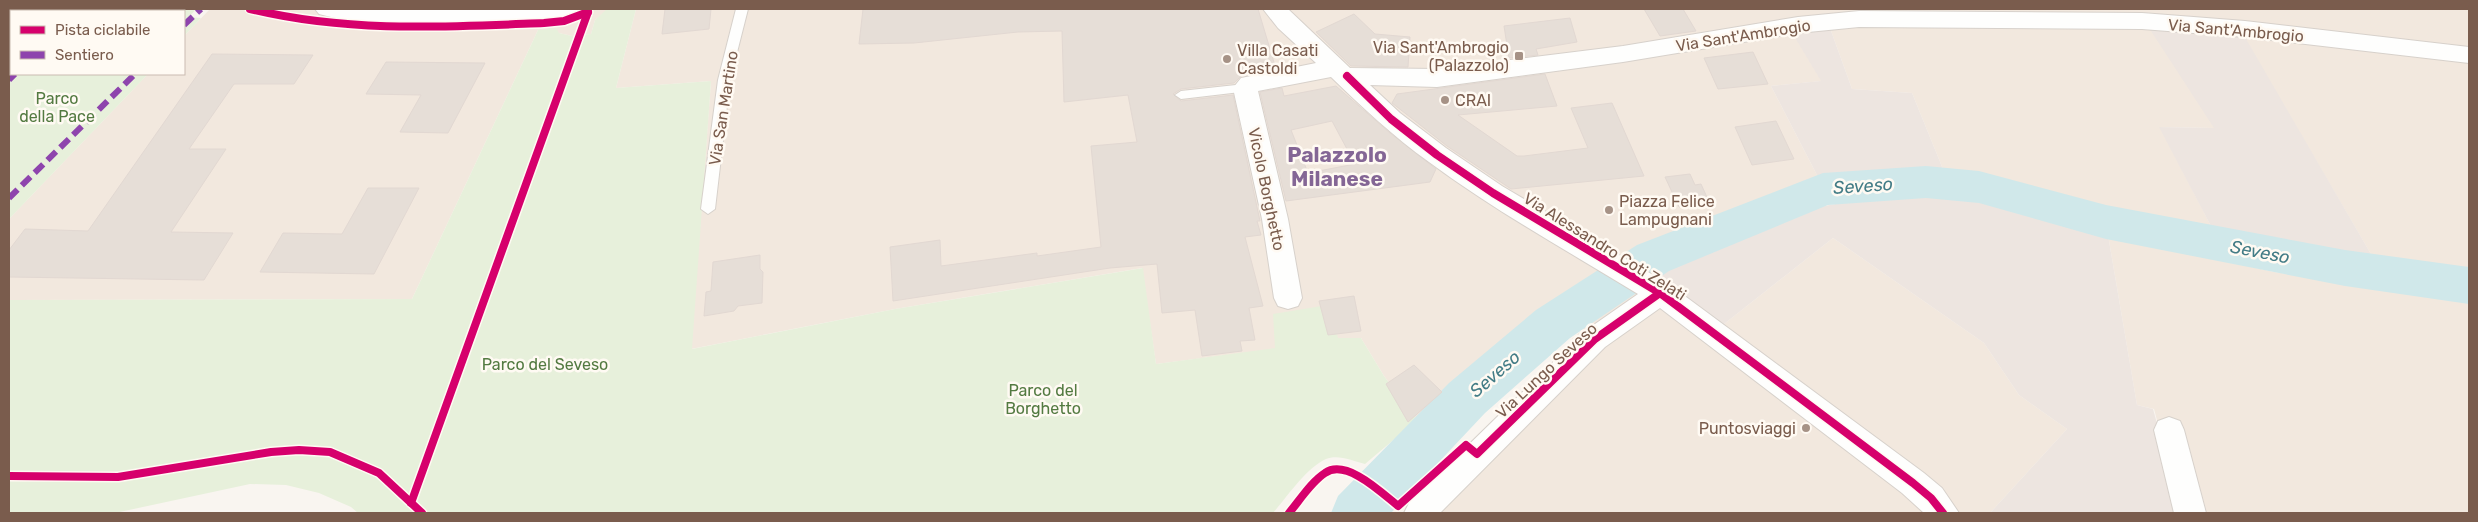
<svg xmlns="http://www.w3.org/2000/svg" width="2478" height="522" font-family="Rubik,sans-serif">
<style>
.residential{fill:#f2e8de}
.industrial{fill:#ede5e0}
.green{fill:#e7f0db}
.lines{fill:none;stroke-linecap:round;stroke-linejoin:round}
.river{fill:#d0e8ea;fill-rule:evenodd}
.building{fill:#e6ded7;stroke:#e2d8d2;fill-rule:evenodd}
.lane-casing{stroke:#d7d1cb;stroke-width:2}
.street-casing{stroke:#d7d1cb;stroke-width:2}
.secondary-casing{stroke:#d9d2cb;stroke-width:2}
.lane{fill:#fefefd;fill-rule:evenodd}
.street{fill:#fefefd;fill-rule:evenodd}
.secondary{fill:#fefefd;fill-rule:evenodd}
.quiet{stroke:#8e44ad;stroke-width:6;stroke-dasharray:12 6;stroke-linecap:butt}
.cycleway-casing{stroke:#fffaf3;stroke-width:11}
.cycleway{stroke:#d6006c;stroke-width:8}
.poi-dot{fill:#a69286;stroke:#fffaf3;stroke-width:2}
.labels{text-anchor:middle;stroke-width:5;stroke-linejoin:round;paint-order:stroke}
.street-label{font-size:16px;fill:#7a5c4d;stroke:#fffaf3}
.poi-label{font-size:16px;fill:#7a5c4d;stroke:#fffaf3;text-anchor:start}
.park-label{font-size:16px;fill:#537a41;stroke:#fffaf3}
.water-label{font-size:18px;font-style:italic;fill:#437c86;stroke:#fffaf3}
.district-label{font-size:21px;font-weight:bold;fill:#846695;stroke:#fffaf3}
</style>
<rect width="100%" height="100%" fill="#f9f5f0"/>
<!-- residential -->
<g class="residential">
<path d="M210 9H314L335 14H562L571 9H609L595 20 591 34 572 36 546 30H538L412 299 9 300V219L148 74H184V36Z"/>
<path d="M636 9H2469V273L2375 261 2241 32 2214 128 2160 127 2215 234 2045 194 2013 181 1945 174 1912 93 1852 89 1830 28 1822 81 1771 86 1819 179 1647 243 1510 336 1417 420 1384 376 1361 338 1156 364 1142 268 895 309 691 349 711 81 616 88Z"/>
<path d="M2108 235 2274 272 2469 300V513H2182L2154 409 2137 405Z"/>
<path d="M1833 238 1984 343 2019 395 2067 429 1990 513H1413L1577 349 1572 339 1615 301 1628 296 1651 278 1719 328Z"/>
</g>
<!-- industrial -->
<g class="industrial">
<path d="M1830 28 1852 89 1912 93 1945 174 1819 179 1771 86 1821 81 1791 31Z"/>
<path d="M2149 28 2242 32 2375 261 2215 234 2159 127 2214 128Z"/>
<path d="M1926 196 1990 202 2108 235 2137 405 2153 409 2182 513H1990L2067 429 2019 395 1984 343 1833 238 1719 328 1651 278 1696 254 1824 206 1858 200Z"/>
</g>
<!-- green -->
<g class="green">
<path d="M31 9H196L189 17 201 18 184 36V11H28Z"/>
<path d="M607 9H636L616 88 711 81 692 349 895 309 1143 268 1156 364 1275 348 1273 314 1328 305 1338 338H1361L1384 376 1417 420 1365 464C1353 461 1338 454 1326 459 1306 468 1287 497 1273 513H358L351 507 319 493 286 485 250 484 115 513H9V300L412 299 538 30 556 28 559 33 572 36 591 34 595 20Z"/>
<path d="M11 25V74H148L9 219V27Z"/>
</g>
<g class="lines">
<!-- river -->
<path class="river" d="M1926 166 1979 171 2106 205 2345 250 2469 267V304L2345 286 2106 239 1979 203 1926 198 1828 205 1669 271 1570 338 1485 413 1391 513H1331L1338 496 1449 383 1536 310 1637 245 1823 173Z"/>
</g>
<!-- building -->
<g class="building">
<path d="M665 9H711L709 29 662 34Z"/>
<path d="M863 9H1258L1276 69 1241 76 1234 83 1181 89 1173 94 1181 101 1233 95 1260 221H1257L1261 235 1245 237 1263 306 1249 308 1255 340 1240 341 1242 351 1202 356 1195 310 1162 313 1157 264 1110 268 893 301 890 247 940 240 941 266 1037 253V256L1101 247 1091 146 1137 142 1128 95 1064 102 1062 31 1018 32 914 43 859 44Z"/>
<path d="M1644 9H1683L1696 31 1660 36Z"/>
<path d="M1354 14 1375 34 1410 37 1408 67 1351 66 1316 32Z"/>
<path d="M1570 18 1577 42 1536 49 1538 55 1509 58 1504 26Z"/>
<path d="M1753 52 1768 84 1718 89 1704 58Z"/>
<path d="M212 54 313 55 294 84H234L189 149H226L171 232 233 233 204 280 9 277V250L25 229 88 231Z"/>
<path d="M386 62 485 63 448 133 400 132 421 95 366 94Z"/>
<path d="M1545 74 1557 106 1458 115 1517 156H1524L1588 148 1571 108 1612 103 1644 176 1511 189 1447 146 1392 103 1397 94Z"/>
<path d="M1336 86 1390 133 1436 169 1430 182 1286 201 1260 92 1282 88 1284 96ZM1332 121 1355 164 1308 173 1291 130Z"/>
<path d="M1776 121 1794 159 1752 165 1735 127Z"/>
<path d="M1690 174 1695 185 1701 184 1710 204 1679 207 1665 177Z"/>
<path d="M368 188H419L374 274 260 272 283 233 342 234Z"/>
<path d="M760 255V269L763 272 762 303 738 306 734 311 704 316 706 292 711 291 713 262Z"/>
<path d="M1354 296 1361 331 1328 335 1319 301Z"/>
<path d="M1414 365 1442 392 1408 422 1386 384Z"/>
</g>
<g class="lines">
<!-- lane casing -->
<g class="lane-casing">
<g id="lane">
<path d="M736 9H748L730 80 715 209 708 214 701 209 718 80Z"/>
<path d="M1245 84 1249 85 1251 88 1249 91 1181 99 1175 95 1181 91Z"/>
</g>
</g>
<!-- street casing -->
<g class="street-casing">
<g id="street">
<path d="M1263 9H1288L1350 68 1437 69 1623 46 1798 17 1859 11 2142 13 2245 21 2469 47V63L2245 37 2142 29 1859 27 1798 33 1623 62 1437 87 1370 85 1400 113 1446 148 1502 186 1670 285 1924 473 1942 488 1959 513H1924L1902 493 1660 308 1605 347 1440 513H1404L1409 503 1585 331 1638 294C1568 251 1495 211 1429 162 1394 137 1362 107 1331 77L1258 91 1288 219 1302 298 1298 306 1288 309 1278 306 1274 298 1262 219 1233 88 1241 78 1316 63 1278 28Z"/>
<path d="M2169 417 2180 421 2184 430 2206 513H2174L2154 430 2158 421Z"/>
</g>
</g>
<!-- secondary casing -->
<g class="secondary-casing">
<path id="secondary" d="M315 9H581C568 29 525 22 505 23 443 24 379 31 319 14Z"/>
</g>
<!-- lane -->
<use href="#lane" class="lane"/>
<!-- street -->
<use href="#street" class="street"/>
<!-- secondary -->
<use href="#secondary" class="secondary"/>
<!-- quiet -->
<g class="quiet">
<path d="M80 11 82 9"/>
<path d="M184 25 201 9"/>
<path d="M9 80 15 74"/>
<path d="M9 198 135 74"/>
</g>
<!-- cycleway casing -->
<g class="cycleway-casing">
<g id="cycleway">
<path d="M250 9C348 33 444 27 544 23L564 21 588 12"/>
<path d="M1347 76 1391 119 1437 155 1493 193 1660 293 1913 483 1931 498 1943 513"/>
<path d="M9 476 118 477 271 452 299 450 330 452 379 473 422 513"/>
<path d="M411 503 588 12"/>
<path d="M1289 513C1300 500 1311 482 1325 473 1346 458 1382 493 1398 506L1466 445 1477 454 1595 339 1660 293"/>
</g>
</g>
<!-- cycleway -->
<use href="#cycleway" class="cycleway"/>
</g>
<!-- markers -->
<g class="poi-dot">
<rect x="1514" y="51" width="10" height="10" rx="2.5"/>
<circle cx="1227" cy="59" r="5"/>
<circle cx="1445" cy="100" r="5"/>
<circle cx="1609" cy="210" r="5"/>
<circle cx="1806" cy="428" r="5"/>
</g>
<g class="labels">
<!-- street labels -->
<g class="street-label">
<text transform="translate(2236 30) rotate(5)" y="6">Via Sant'Ambrogio</text>
<text transform="translate(1743 35) rotate(-9)" y="6">Via Sant'Ambrogio</text>
<text transform="translate(723 108) rotate(-81)" y="6">Via San Martino</text>
<text transform="translate(1267 189) rotate(78)" y="6">Vicolo Borghetto</text>
<text transform="translate(1605 246) rotate(32)" y="6">Via Alessandro Coti Zelati</text>
<text transform="translate(1546 370) rotate(-43)" y="6">Via Lungo Seveso</text>
</g>
<!-- poi labels -->
<g class="poi-label">
<text x="1509" y="53" text-anchor="end">Via Sant'Ambrogio<tspan x="1509" dy="18">(Palazzolo)</tspan></text>
<text x="1237" y="56">Villa Casati<tspan x="1237" dy="18">Castoldi</tspan></text>
<text x="1455" y="106">CRAI</text>
<text x="1619" y="207">Piazza Felice<tspan x="1619" dy="18">Lampugnani</tspan></text>
<text x="1796" y="434" text-anchor="end">Puntosviaggi</text>
</g>
<!-- park labels -->
<g class="park-label">
<text x="57" y="104">Parco<tspan x="57" dy="18">della Pace</tspan></text>
<text x="545" y="370">Parco del Seveso</text>
<text x="1043" y="396">Parco del<tspan x="1043" dy="18">Borghetto</tspan></text>
</g>
<!-- water labels -->
<g class="water-label">
<text transform="translate(1863 186) rotate(-4)" y="6">Seveso</text>
<text transform="translate(2260 252) rotate(11)" y="6">Seveso</text>
<text transform="translate(1495 374) rotate(-41)" y="6">Seveso</text>
</g>
<!-- district labels -->
<g class="district-label">
<text x="1337" y="162">Palazzolo<tspan x="1337" dy="24">Milanese</tspan></text>
</g>
</g>
<!-- border -->
<rect width="2478" height="522" fill="none" stroke="#7a5c4d" stroke-width="20"/>
<!-- legend -->
<rect x="10" y="10" width="175" height="65" fill="#fffaf3" stroke="#cabbb1"/>
<rect x="20" y="26" width="25" height="8" fill="#d6006c" stroke="#cabbb1"/>
<text x="55" y="35" font-size="15" fill="#7a5c4d">Pista ciclabile</text>
<rect x="20" y="51" width="25" height="8" fill="#8e44ad" stroke="#cabbb1"/>
<text x="55" y="60" font-size="15" fill="#7a5c4d">Sentiero</text>
</svg>
